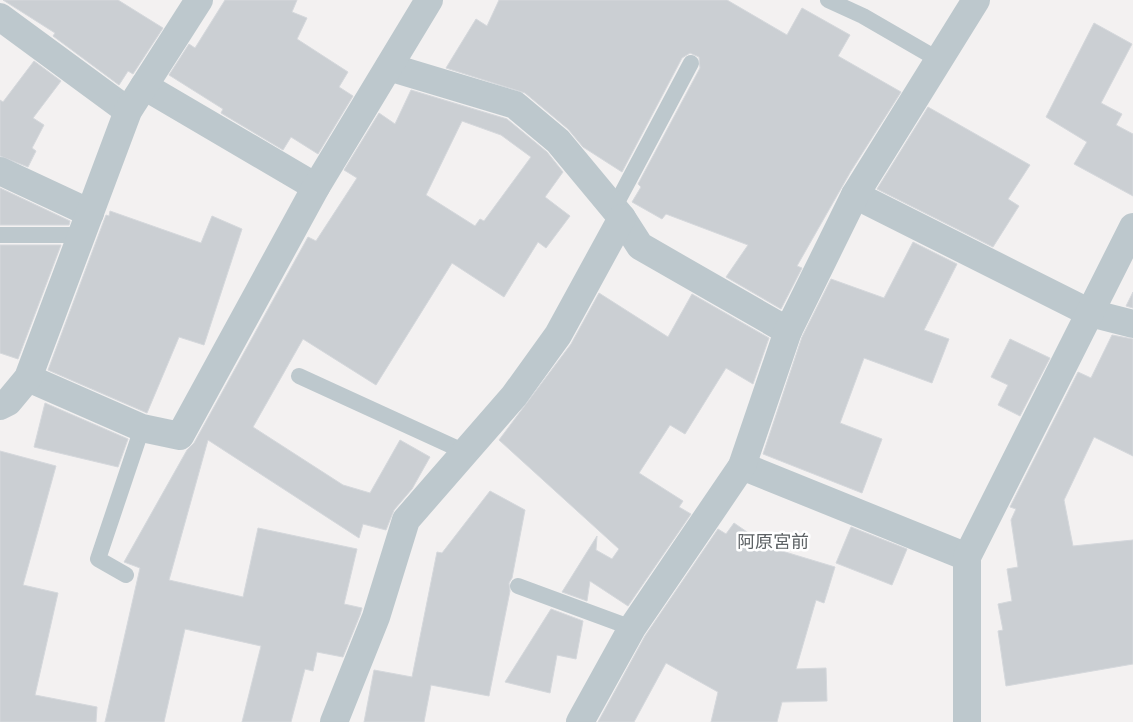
<svg xmlns="http://www.w3.org/2000/svg" width="1133" height="722" font-family="Rubik,'Noto Sans JP',sans-serif">
<style>
.building{fill:#cbcfd3;stroke:#d5d8dc;fill-rule:evenodd}
.lines{fill:none;stroke-linecap:round;stroke-linejoin:round}
.lane{stroke:#bdc8cd;stroke-width:16}
.street{stroke:#bdc8cd;stroke-width:28}
.labels{text-anchor:middle;stroke-width:5;stroke-linejoin:round;paint-order:stroke}
.quarter-label{font-size:18px;fill:#5d6265;stroke:#fff}
</style>
<rect width="100%" height="100%" fill="#f3f1f1"/>
<!-- building -->
<g class="building">
<path d="M3 0H118L163 28 133 74 128 71 119 85 53 36 55 33Z"/>
<path d="M225 0H297L292 12 307 18 297 39 348 72 339 87 353 96 318 154 291 137 283 150 221 113 223 109 169 75 189 44 195 48Z"/>
<path d="M499 0H727L787 35 802 8 850 35 838 56 901 92 851 171 797 266 802 268 781 309 726 277 748 245 666 214 662 219 632 202 641 187 638 184 700 68 699 57 690 53 682 58 622 172 583 147 568 129 525 93 446 68 476 19 487 26Z"/>
<path d="M1094 23 1132 44 1101 103 1122 114 1116 125 1133 134V196L1074 164 1087 142 1046 117Z"/>
<path d="M34 61 61 81 33 118 44 125 32 148 36 151 28 167 0 156V100L3 102Z"/>
<path d="M411 90 507 119 547 152 563 172 545 197 570 216 546 248 538 242 504 297 452 263 376 385 303 339 253 427 343 485 370 493 400 440 430 457 412 489 394 510 386 530 363 524 359 538 208 440 169 580 243 597 258 528 357 549 344 604 362 608 360 615 343 657 317 652 313 671 305 669 291 722H242L261 646 185 629 164 722H105L140 568 124 562 187 450 194 443 308 237 316 241 357 178 344 170 379 113 395 124ZM462 121 501 135 531 157 484 221 480 219 475 226 426 195Z"/>
<path d="M928 107 1030 165 1008 199 1019 206 993 247 877 189Z"/>
<path d="M0 188 70 221 69 225H0Z"/>
<path d="M110 211 201 243 212 216 242 229 204 345 179 337 147 413 48 370 106 215 109 216Z"/>
<path d="M913 242 957 264 924 330 949 339 932 383 864 358 840 423 882 439 862 493 763 454 802 337 831 279 884 298Z"/>
<path d="M0 245H61L18 359 0 353Z"/>
<path d="M1133 292V308L1126 306Z"/>
<path d="M599 293 668 337 692 294 769 338 753 384 726 368 685 434 670 425 639 473 683 501 679 507 691 514 628 606 590 581 587 601 562 592 597 536 596 550 612 559 619 549 499 440 571 344Z"/>
<path d="M1112 335 1133 339V456L1094 437 1064 500 1073 546 1133 540V664L1006 686 998 631 1003 630 998 604 1012 601 1007 569 1018 567 1011 520 1016 509 1010 507 1078 372 1091 378Z"/>
<path d="M1010 339 1050 358 1020 416 998 405 1008 385 991 377Z"/>
<path d="M45 403 128 439 118 467 34 447Z"/>
<path d="M0 451 56 466 23 585 58 593 35 695 97 707 96 722H0Z"/>
<path d="M490 491 525 510 512 578 509 583 510 591 489 696 431 685 424 722H364L374 670 412 677 437 552 442 553Z"/>
<path d="M734 523 763 543 762 545 835 567 824 603 816 600 796 669 826 668 827 701 782 702 777 722H711L718 692 666 663 634 722H598L645 636 718 529 726 534Z"/>
<path d="M851 527 907 549 892 585 836 563Z"/>
<path d="M551 609 583 621 576 659 557 655 550 693 505 682Z"/>
</g>
<g class="lines">
<!-- lane -->
<g class="lane">
<path d="M828 0 863 16 939 60"/>
<path d="M614 208 691 63"/>
<path d="M0 235H82"/>
<path d="M299 376 465 452"/>
<path d="M126 575 98 559 142 428"/>
<path d="M518 586 632 628"/>
</g>
<!-- street -->
<g class="street">
<path d="M0 17 128 111"/>
<path d="M389 67 515 105 558 141 622 218 640 246 788 331"/>
<path d="M144 86 316 187"/>
<path d="M0 171 90 213"/>
<path d="M855 195 1090 313 1133 324"/>
<path d="M28 378 142 428 180 436 316 187 429 0"/>
<path d="M0 406 8 402 28 378 128 111 199 0"/>
<path d="M742 466 967 557"/>
<path d="M334 722 376 617 406 520 514 396 558 335 622 218"/>
<path d="M580 722 632 628 742 466 788 331 855 195 976 0"/>
<path d="M967 722V557L1133 227"/>
</g>
</g>
<g class="labels">
<!-- quarter labels -->
<g class="quarter-label">
<text x="773" y="548">阿原宮前</text>
</g>
</g>
</svg>
